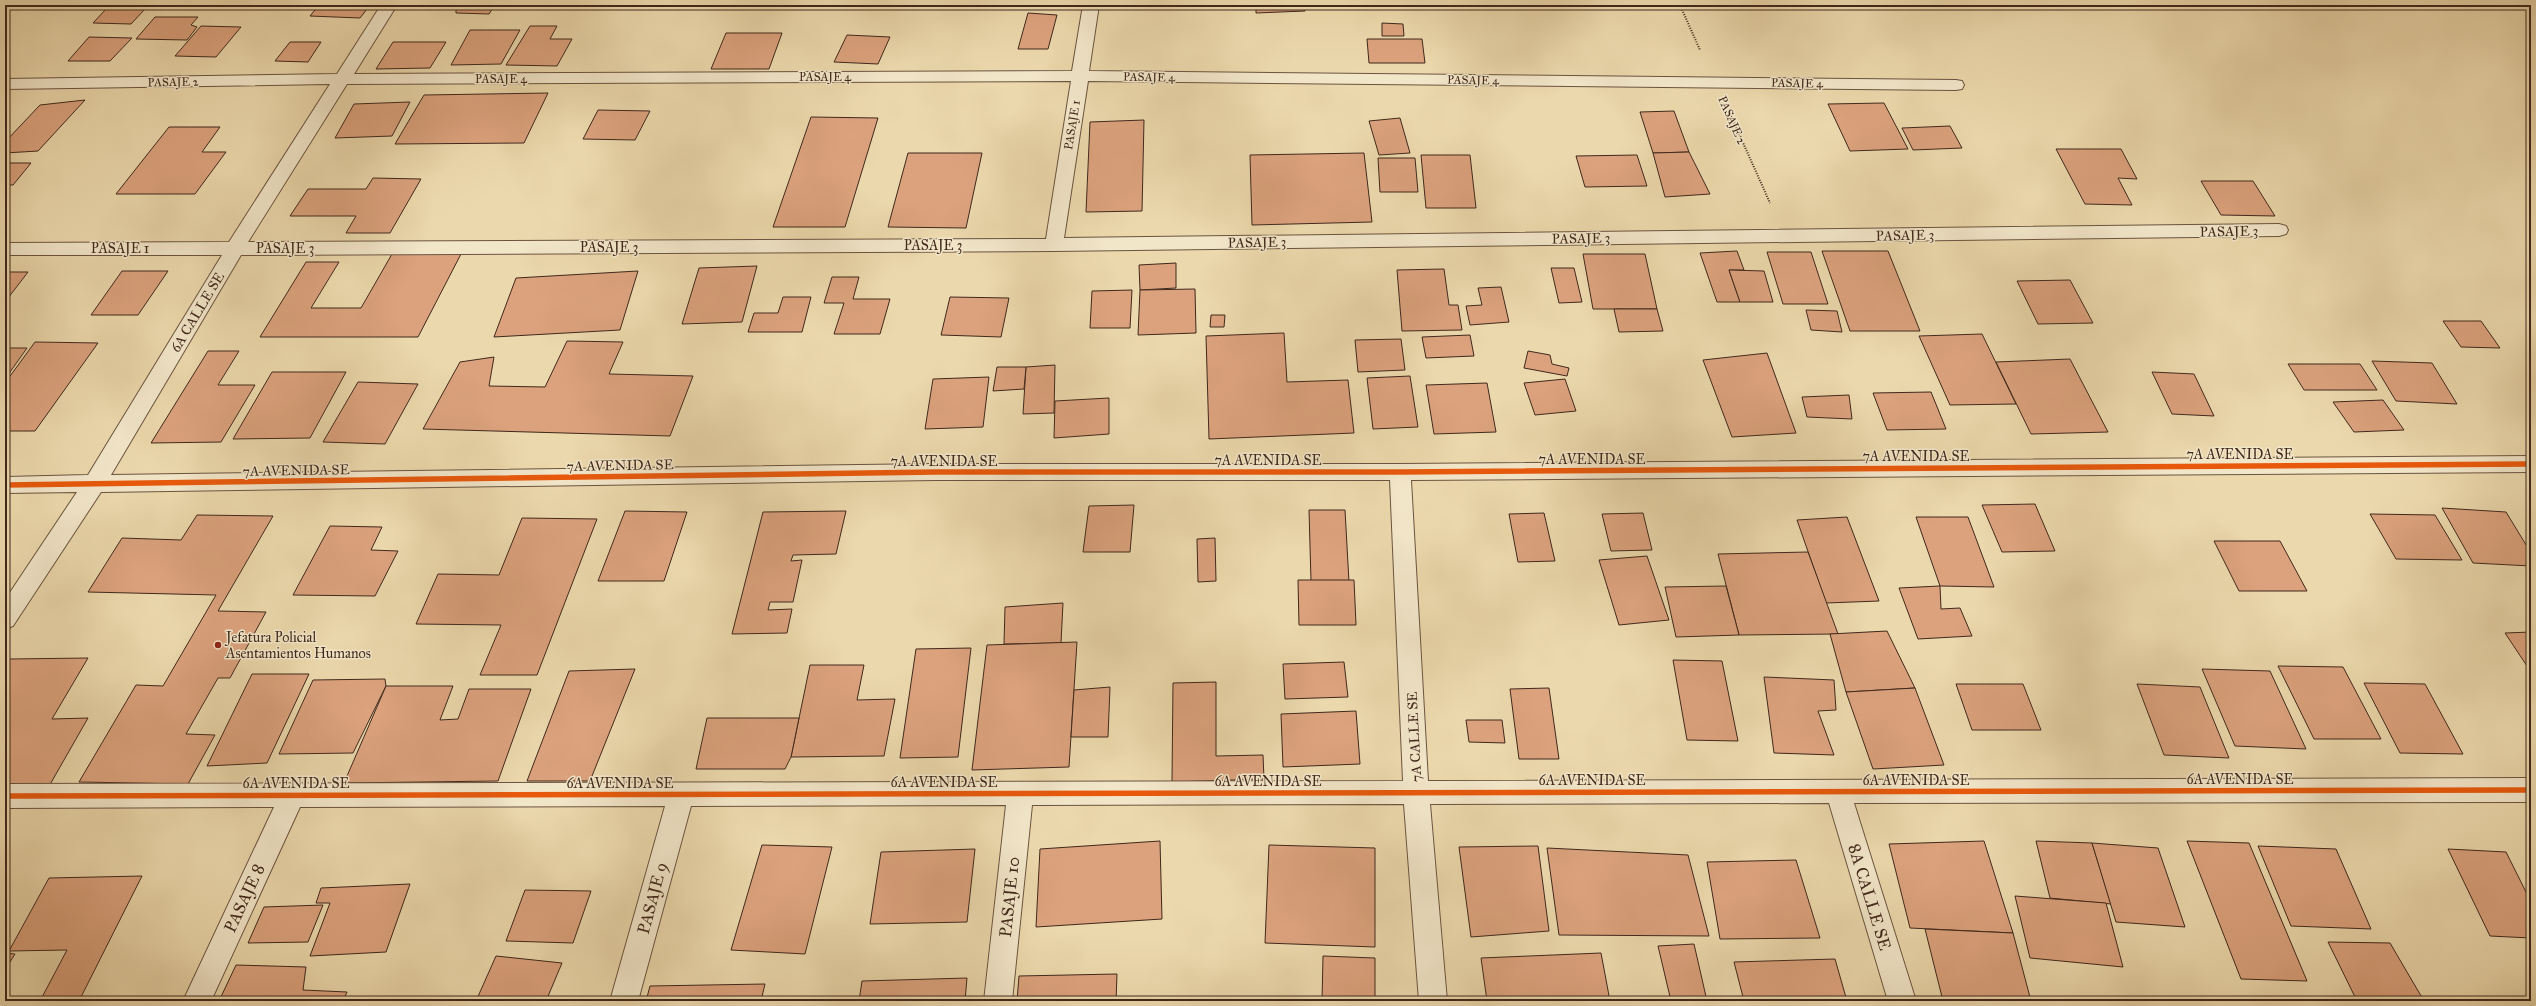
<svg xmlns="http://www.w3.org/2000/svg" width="2536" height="1006" font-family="'IM FELL Great Primer',serif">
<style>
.building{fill:#dba27d;stroke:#40281b}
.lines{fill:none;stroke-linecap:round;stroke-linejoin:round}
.minor-casing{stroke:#6b543f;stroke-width:2}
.path{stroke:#40281b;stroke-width:2;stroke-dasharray:1 1.5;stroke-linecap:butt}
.minor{fill:#f2e6c9;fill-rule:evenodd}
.cycleway-casing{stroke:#f2e6c9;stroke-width:8}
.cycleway{stroke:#e8590c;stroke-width:5.5}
.poi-dot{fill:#8f2418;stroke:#f2e6c9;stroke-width:1.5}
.labels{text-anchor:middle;stroke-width:3;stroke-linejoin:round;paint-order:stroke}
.far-street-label{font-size:12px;fill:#40281b;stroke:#f2e6c9}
.street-label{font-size:14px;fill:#40281b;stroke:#f2e6c9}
.poi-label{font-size:14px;fill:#40281b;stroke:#f2e6c9;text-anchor:start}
.near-street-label{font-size:17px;fill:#40281b;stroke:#f2e6c9}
</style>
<rect width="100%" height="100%" fill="#ebd8ac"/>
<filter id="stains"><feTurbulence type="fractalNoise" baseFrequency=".005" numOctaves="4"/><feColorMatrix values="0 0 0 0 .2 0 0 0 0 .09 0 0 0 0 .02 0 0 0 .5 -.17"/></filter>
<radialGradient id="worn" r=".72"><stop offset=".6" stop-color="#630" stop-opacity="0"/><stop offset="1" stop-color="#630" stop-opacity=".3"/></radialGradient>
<!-- building -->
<g class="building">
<path d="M264 5H287L283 9H261Z"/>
<path d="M319 5H370L360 18 310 16Z"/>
<path d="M440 5H495L489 14 456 13V8L439 7Z"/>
<path d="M1005 5H1040L1039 9H1005Z"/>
<path d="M1256 5H1304L1305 11 1256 13Z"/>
<path d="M107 8 145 9 131 24 93 23Z"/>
<path d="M1028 13 1057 15 1048 49H1018Z"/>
<path d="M155 17H198L191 25 197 27 187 40 136 39Z"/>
<path d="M1382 23 1403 24 1404 36H1382Z"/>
<path d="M201 26 241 27 216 57 175 56Z"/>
<path d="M530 26H557L550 39H572L557 66 506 65Z"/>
<path d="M470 30H520L501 64 451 65Z"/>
<path d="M726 33H782L769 69H711Z"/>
<path d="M847 35 890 37 878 64 834 62Z"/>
<path d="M89 37 132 38 110 61H68Z"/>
<path d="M1367 39H1422L1425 63H1369Z"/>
<path d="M290 42H321L308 62 275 61Z"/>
<path d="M393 42H446L430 68 376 69Z"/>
<path d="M548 93 524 143 395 144 424 95Z"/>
<path d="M85 100 38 151 5 153V142L40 105Z"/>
<path d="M410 102 392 136 335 138 354 104Z"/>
<path d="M1884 103 1908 149 1850 151 1828 104Z"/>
<path d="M598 110 650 111 635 140 583 139Z"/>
<path d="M1674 111 1689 152 1653 153 1640 112Z"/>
<path d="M811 117 878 118 845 227H773Z"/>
<path d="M1400 118 1410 153 1379 155 1369 121Z"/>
<path d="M1144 120 1142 211 1086 212 1090 122Z"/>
<path d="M1950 126 1962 148 1913 150 1902 128Z"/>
<path d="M169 127H220L202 152H226L195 194H116Z"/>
<path d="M2056 149H2121L2137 179 2118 178 2132 205 2085 204Z"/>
<path d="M1689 152 1710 194 1665 197 1653 153Z"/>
<path d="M908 153H982L966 228 888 227Z"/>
<path d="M1364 153 1372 222 1252 225 1250 155Z"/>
<path d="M1421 155H1470L1476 208H1426Z"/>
<path d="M1637 155 1647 186 1585 187 1576 156Z"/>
<path d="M1378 158H1415L1418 192H1380Z"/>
<path d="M5 163H31L13 185H5Z"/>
<path d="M373 178 421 179 390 233H346L356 216H290L308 189H366Z"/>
<path d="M2201 181H2253L2275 216 2221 215Z"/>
<path d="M1737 251 1744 270H1729L1740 302H1717L1700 253Z"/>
<path d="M1822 251H1888L1920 331H1850Z"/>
<path d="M1767 252H1811L1828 304H1783Z"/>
<path d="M392 254H461L418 337H260L306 262H339L311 308H361Z"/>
<path d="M1583 254H1645L1657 309H1593Z"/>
<path d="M1176 263V288L1140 290 1139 265Z"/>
<path d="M757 266 742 322 682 324 699 268Z"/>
<path d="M1551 268H1574L1582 302 1559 303Z"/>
<path d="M1444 269 1449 305H1458L1462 330 1402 331 1397 270Z"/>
<path d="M1729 270 1764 271 1773 302H1740Z"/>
<path d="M122 271H168L138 315H91Z"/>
<path d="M638 271 620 330 494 337 516 278Z"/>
<path d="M5 272H28L5 302Z"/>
<path d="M832 277H859L853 299H890L880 334H834L844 303H824Z"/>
<path d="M2070 280 2093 323 2038 324 2017 281Z"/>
<path d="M1501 287 1509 322 1470 325 1466 306 1482 305 1478 288Z"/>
<path d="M1195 289 1196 333 1138 335 1140 290Z"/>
<path d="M1132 290 1130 328H1090L1092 291Z"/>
<path d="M783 297H811L802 332H748L754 313H778Z"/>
<path d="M950 297 1009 298 1001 337 941 335Z"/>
<path d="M1614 309H1657L1663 331 1619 332Z"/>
<path d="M1806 310 1837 311 1842 332 1811 330Z"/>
<path d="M1211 315H1225L1224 327H1210Z"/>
<path d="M2443 321H2481L2500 348 2461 347Z"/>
<path d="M1284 333 1287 382 1348 380 1354 433 1209 439 1206 336Z"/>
<path d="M1982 334 2016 404 1950 405 1919 336Z"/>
<path d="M1470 335 1474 356 1426 358 1422 337Z"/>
<path d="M1401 339 1405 370 1358 372 1355 340Z"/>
<path d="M567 341 623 342 609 374 693 376 670 436 423 429 460 362 494 357 489 386 545 387Z"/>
<path d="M35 342 98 343 35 431H5V383Z"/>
<path d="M5 348H27L5 379Z"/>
<path d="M208 351H239L218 385H255L221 442 151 443Z"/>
<path d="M1528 351 1550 355 1552 364 1569 368 1567 376 1524 368Z"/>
<path d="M1767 353 1796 433 1732 437 1703 360Z"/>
<path d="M2070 359 2108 432 2031 434 1996 362Z"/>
<path d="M2372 361 2432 363 2457 404 2396 401Z"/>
<path d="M2288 364H2360L2377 390H2304Z"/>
<path d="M1055 365 1054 413 1023 414 1026 367Z"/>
<path d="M997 367H1026L1024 389 993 391Z"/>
<path d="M272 372H346L310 438 233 439Z"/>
<path d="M2152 372 2194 374 2214 416 2172 414Z"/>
<path d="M1410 376 1418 427 1373 429 1367 378Z"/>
<path d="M989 377 983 427 925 429 933 379Z"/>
<path d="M1565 379 1576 411 1535 415 1524 383Z"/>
<path d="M358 382 418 384 385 444 323 442Z"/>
<path d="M1487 383 1496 432 1434 434 1426 385Z"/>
<path d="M1931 392 1946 429 1887 430 1873 393Z"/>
<path d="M1849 395 1852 419 1807 417 1802 397Z"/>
<path d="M1109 398V434L1054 438 1055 401Z"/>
<path d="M2383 400 2404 430 2354 432 2333 402Z"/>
<path d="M2035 504 2055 551 2002 552 1982 505Z"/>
<path d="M1134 505 1130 552H1083L1089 506Z"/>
<path d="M2442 508 2506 512 2531 553V566L2473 563Z"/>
<path d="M1309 510H1345L1349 582 1311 581Z"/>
<path d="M625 511 687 512 664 581H598Z"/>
<path d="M846 511 836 554 793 555 791 561 802 560 793 602H770L768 610 792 609 787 633 732 634 763 512Z"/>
<path d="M1544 513 1555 561 1518 562 1509 514Z"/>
<path d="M1643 513 1652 550 1611 551 1602 514Z"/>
<path d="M2370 514 2435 515 2462 560 2396 559Z"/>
<path d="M197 515 273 516 218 611 266 612 230 678H218L186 734 215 735 188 784 79 782 136 685 163 686 216 595 88 592 122 538 181 540Z"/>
<path d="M1847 517 1879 601 1826 603 1797 520Z"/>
<path d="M1916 517H1968L1994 587 1940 586Z"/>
<path d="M522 518 597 519 537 675H480L501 625 416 624 438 574 499 575Z"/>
<path d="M330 526 382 527 371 550 398 551 375 596 293 595Z"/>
<path d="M1215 538 1216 581 1198 582 1197 539Z"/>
<path d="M2214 541H2280L2307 591H2239Z"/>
<path d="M1808 552 1838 634 1739 635 1718 554Z"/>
<path d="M1647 556 1669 620 1619 625 1599 560Z"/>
<path d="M1298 580H1354L1356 625H1299Z"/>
<path d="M1726 586 1739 635 1676 637 1665 587Z"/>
<path d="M1940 586 1941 609 1960 608 1972 636 1918 639 1899 588Z"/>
<path d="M1063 603 1061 643 1004 644 1005 607Z"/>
<path d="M1887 631 1915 688 1846 692 1830 634Z"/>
<path d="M2531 632V672L2505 633Z"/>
<path d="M1077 642 1069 767 972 770 987 645Z"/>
<path d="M971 648 958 757 900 758 916 649Z"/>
<path d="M88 658 52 719 88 718 48 788 5 789V667L10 659Z"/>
<path d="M1673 660 1722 661 1738 741 1687 740Z"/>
<path d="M1344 662 1348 697 1285 699 1283 664Z"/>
<path d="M810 665H864L857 700 895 699 884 756 791 757Z"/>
<path d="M2278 666 2343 667 2381 739H2314Z"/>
<path d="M635 669 590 781H527L569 671Z"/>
<path d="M2202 669 2270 671 2306 749 2235 746Z"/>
<path d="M252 674H309L267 763 207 766Z"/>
<path d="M1764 677 1834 680 1836 710 1818 711 1834 755 1774 753Z"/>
<path d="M385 679 386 686 353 753 279 754 313 680Z"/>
<path d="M1216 682V756L1263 755 1264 779 1172 782 1173 683Z"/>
<path d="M2364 683 2425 684 2463 754 2400 753Z"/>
<path d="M1956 684H2023L2041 730H1972Z"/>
<path d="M2137 684 2200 687 2229 758 2164 755Z"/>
<path d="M386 686H453L440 720 458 719 469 689H531L498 781 344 783Z"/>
<path d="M1110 687 1108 737H1071L1074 690Z"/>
<path d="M1549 688 1559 759H1519L1510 689Z"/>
<path d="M1915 688 1944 765 1873 769 1846 692Z"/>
<path d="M1356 711 1360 764 1283 767 1281 714Z"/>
<path d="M707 718H799L791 757 785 769H696Z"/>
<path d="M1466 720H1502L1505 743 1469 742Z"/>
<path d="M1160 841 1162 919 1036 927 1040 849Z"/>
<path d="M1984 841 2013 933 1910 928 1889 844Z"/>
<path d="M2036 841 2092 843 2111 904 2050 898Z"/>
<path d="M2187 841 2249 843 2307 981 2241 979Z"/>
<path d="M2092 843 2158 848 2185 927 2116 922Z"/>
<path d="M762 845 832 847 805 954 731 950Z"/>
<path d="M1269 845 1375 848V947L1265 943Z"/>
<path d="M1538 846 1549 931 1471 937 1459 847Z"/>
<path d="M2258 846 2336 849 2371 929 2291 926Z"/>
<path d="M1547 848 1688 855 1709 936 1559 935Z"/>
<path d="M975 849 967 922 870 924 881 852Z"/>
<path d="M2448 849 2506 852 2531 902V938L2490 936Z"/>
<path d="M1796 860 1820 938 1720 939 1707 862Z"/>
<path d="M142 876 79 1001H40L67 950 9 951 49 878Z"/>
<path d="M410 884 386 952 310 956 330 903H316L321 888Z"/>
<path d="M525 890 591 891 573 943 506 941Z"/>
<path d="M2015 896 2106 903 2123 967 2030 958Z"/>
<path d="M323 905 308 942 248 943 264 907Z"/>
<path d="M1925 929 2013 933 2031 1001H1943Z"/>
<path d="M2328 942 2390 943 2424 1001H2357Z"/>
<path d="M1694 944 1707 1001H1671L1658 946Z"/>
<path d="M5 953 15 954 5 970Z"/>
<path d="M1601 953 1610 1001H1487L1481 958Z"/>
<path d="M496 956 562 963 546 1001H476Z"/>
<path d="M1323 956 1375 958V1001H1322Z"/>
<path d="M1835 959 1847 1001H1744L1734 962Z"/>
<path d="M236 965 306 967 303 990 347 992 343 1001H219Z"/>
<path d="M1117 974 1116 1001H1017L1019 976Z"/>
<path d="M967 978 965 1001H859L862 981Z"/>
<path d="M765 984 761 1001H646L650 986Z"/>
</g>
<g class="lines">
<!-- minor casing -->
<g class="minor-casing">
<path id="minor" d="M381 5H397L354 74 1072 71 1083 5H1099L1089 71 1956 80 1962 81 1964 85 1962 89 1956 90 1088 81 1064 238 2279 224 2286 226 2288 230 2286 234 2279 236 1054 251 241 255 111 475 936 464H1400L2531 456V472L1411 480 1428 781 2531 778V802L1854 803 1916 1001H1888L1829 803 1430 804 1447 1001H1419L1404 804 1032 805 1012 1001H984L1006 805 691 806 638 1001H610L665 806 300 807 211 1001H183L274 807 5 808V784L1403 781 1390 480H936L101 492 13 626 5 629V600L77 492 5 493V477L88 475 222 255H5V243L229 242 330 84 5 89V79L337 74ZM1071 81 1046 239 248 242 347 84Z"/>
</g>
<!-- path -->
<g class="path">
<path d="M1680 5 1700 50"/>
<path d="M1731 116 1770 203"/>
</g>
<!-- minor -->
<use href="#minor" class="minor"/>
<!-- cycleway casing -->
<g class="cycleway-casing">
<g id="cycleway">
<path d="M5 485 936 472H1400L2531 464"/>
<path d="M5 796 2531 790"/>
</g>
</g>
<!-- cycleway -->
<use href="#cycleway" class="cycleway"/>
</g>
<!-- markers -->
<circle class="poi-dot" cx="218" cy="645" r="4"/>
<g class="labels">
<!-- far-street labels -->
<g class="far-street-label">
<text x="825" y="81">PASAJE 4</text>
<text transform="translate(1149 77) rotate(1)" y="4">PASAJE 4</text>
<text x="501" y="83">PASAJE 4</text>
<text transform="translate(1473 80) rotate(1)" y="4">PASAJE 4</text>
<text transform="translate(173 82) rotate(-1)" y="4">PASAJE 2</text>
<text transform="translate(1797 83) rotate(1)" y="4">PASAJE 4</text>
<text transform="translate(1732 120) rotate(66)" y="4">PASAJE 2</text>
<text transform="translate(1072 125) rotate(-81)" y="4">PASAJE 1</text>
</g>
<!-- street labels -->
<g class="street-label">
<text transform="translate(2229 231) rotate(-1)" y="5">PASAJE 3</text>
<text transform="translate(1905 235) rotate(-1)" y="5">PASAJE 3</text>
<text transform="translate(1581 238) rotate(-1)" y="5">PASAJE 3</text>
<text transform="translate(1257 242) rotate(-1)" y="5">PASAJE 3</text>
<text x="933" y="250">PASAJE 3</text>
<text x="609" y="252">PASAJE 3</text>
<text x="120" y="253">PASAJE 1</text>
<text x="285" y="253">PASAJE 3</text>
<text transform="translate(197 312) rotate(-59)" y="5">6A CALLE SE</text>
<text x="2240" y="459">7A AVENIDA SE</text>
<text x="1916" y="461">7A AVENIDA SE</text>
<text x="1592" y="464">7A AVENIDA SE</text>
<text x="1268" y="465">7A AVENIDA SE</text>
<text x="944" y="466">7A AVENIDA SE</text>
<text transform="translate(620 465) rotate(-1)" y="5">7A AVENIDA SE</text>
<text transform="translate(296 470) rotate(-1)" y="5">7A AVENIDA SE</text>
<text transform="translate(1414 737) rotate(-93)" y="5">7A CALLE SE</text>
<text x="2240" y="784">6A AVENIDA SE</text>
<text x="1592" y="785">6A AVENIDA SE</text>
<text x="1916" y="785">6A AVENIDA SE</text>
<text x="1268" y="786">6A AVENIDA SE</text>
<text x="944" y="787">6A AVENIDA SE</text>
<text x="296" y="788">6A AVENIDA SE</text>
<text x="620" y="788">6A AVENIDA SE</text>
</g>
<!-- poi labels -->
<g class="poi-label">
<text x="226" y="642">Jefatura Policial<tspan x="226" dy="16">Asentamientos Humanos</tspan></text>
</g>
<!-- near-street labels -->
<g class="near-street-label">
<text transform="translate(1009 897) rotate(-84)" y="6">PASAJE 10</text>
<text transform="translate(1870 897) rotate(73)" y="6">8A CALLE SE</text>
<text transform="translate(244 898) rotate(-65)" y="6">PASAJE 8</text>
<text transform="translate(652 898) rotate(-75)" y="6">PASAJE 9</text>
</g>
</g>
<!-- margin -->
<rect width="2536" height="1006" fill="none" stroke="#ebd8ac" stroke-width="20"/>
<rect x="6" y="6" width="2524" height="994" fill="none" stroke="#40281b" stroke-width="2"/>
<rect x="10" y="10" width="2516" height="986" fill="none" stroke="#40281b"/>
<rect width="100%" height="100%" filter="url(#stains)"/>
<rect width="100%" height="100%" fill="url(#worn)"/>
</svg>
